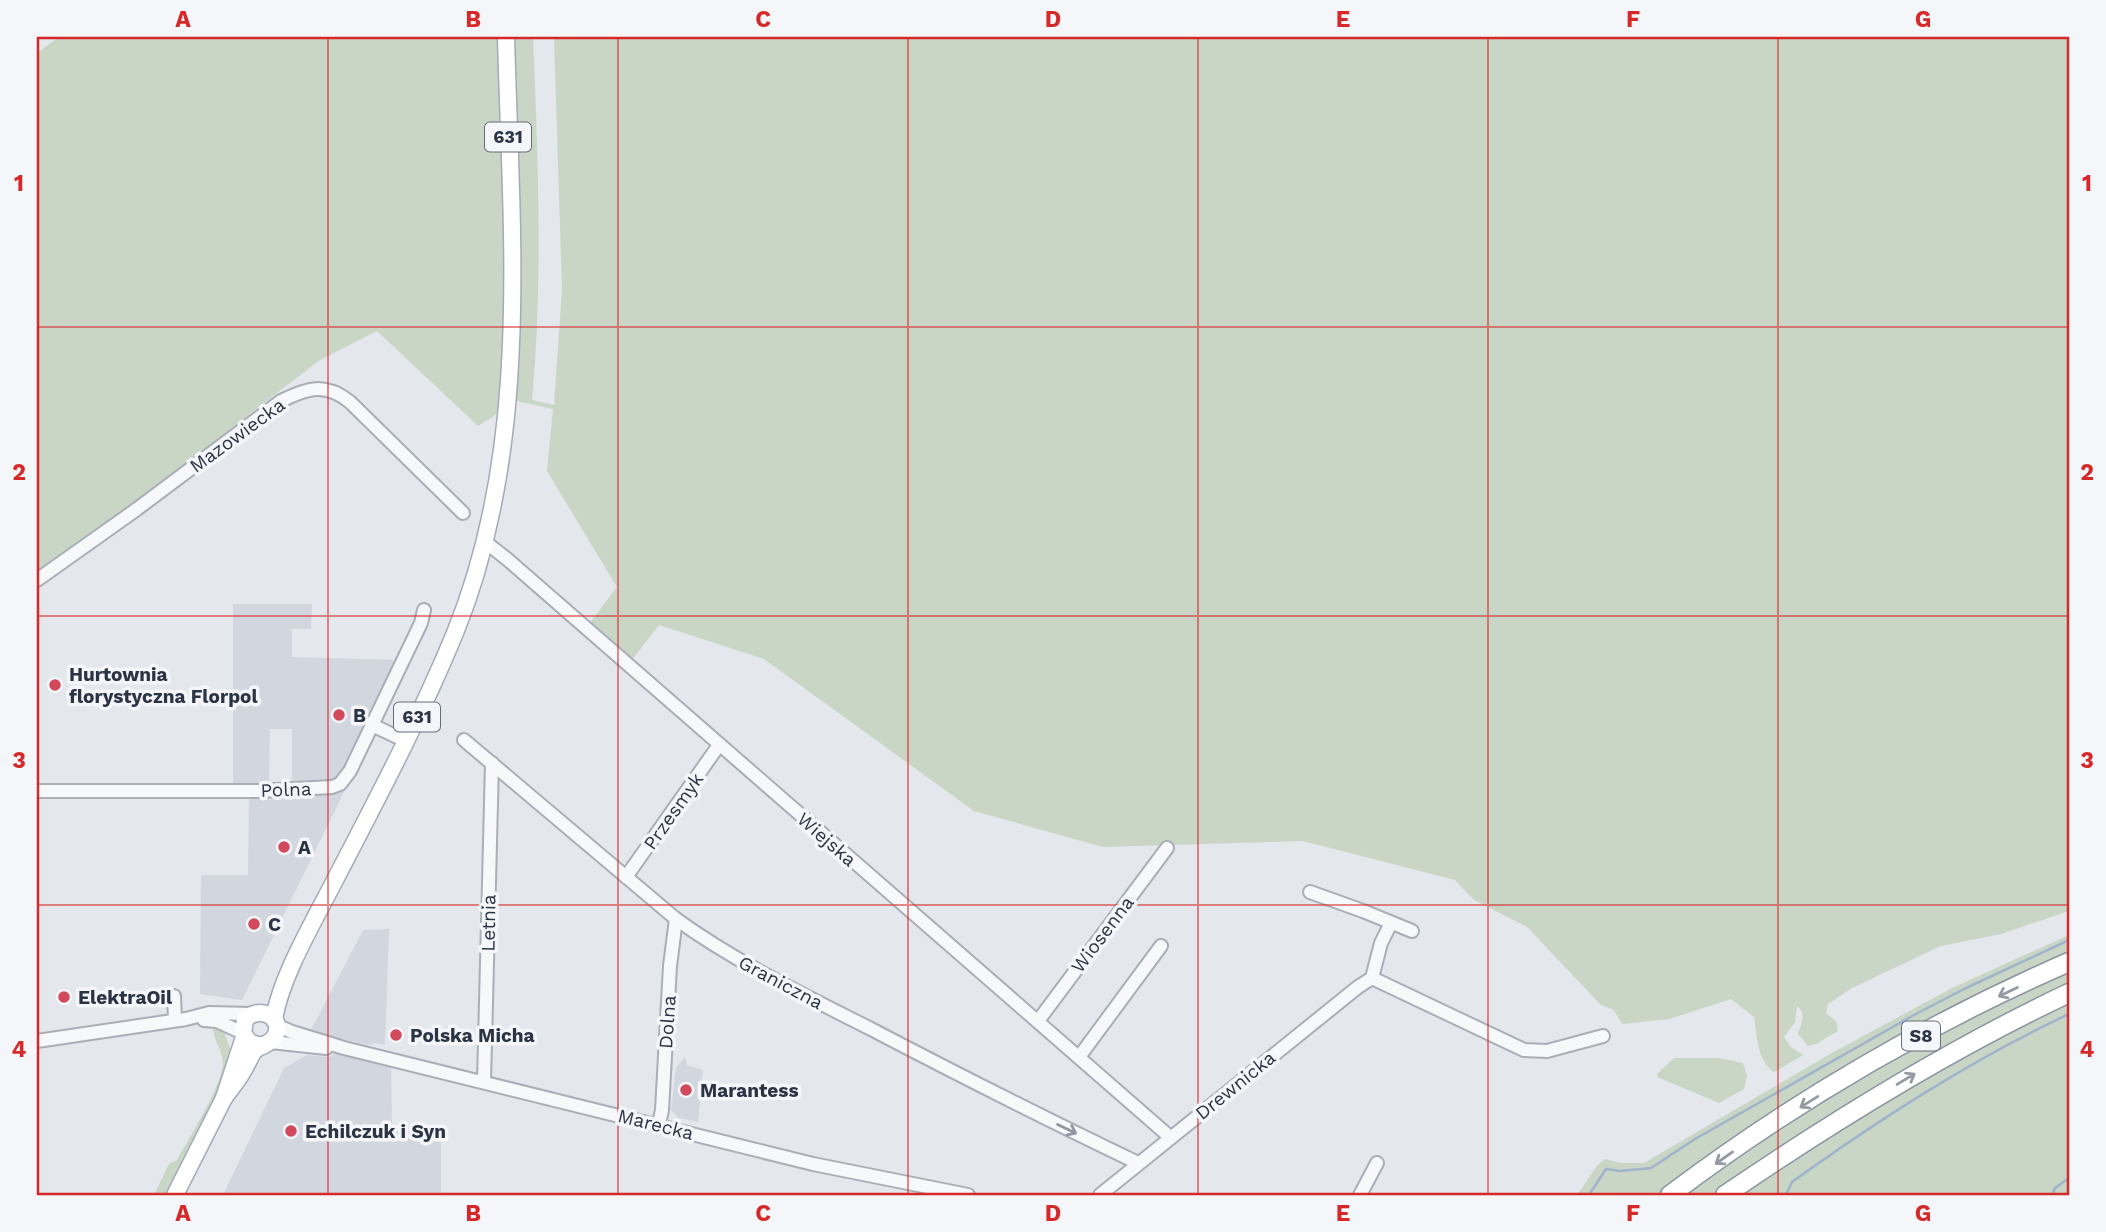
<svg xmlns="http://www.w3.org/2000/svg" width="2106" height="1232" font-family="'Work Sans',sans-serif">
<style>
.built{fill:#d2d6de}
.green{fill:#c9d6c5}
.lines{fill:none;stroke-linecap:round;stroke-linejoin:round}
.stream{stroke:#9fb4cc;stroke-width:2.5}
.minor-casing{stroke:#a9aeb7;stroke-width:16}
.major-casing{stroke:#a3abb8;stroke-width:19}
.highway-casing{stroke:#8b94a3;stroke-width:21}
.minor{stroke:#f7f8fa;stroke-width:12}
.major{stroke:#fff;stroke-width:16}
.highway{stroke:#fff;stroke-width:18}
.oneway{stroke:#959aa2}
.oneway2{stroke:#9196a0}
.grid{fill:none;stroke:#d62828;stroke-width:2;stroke-opacity:0.55}
.poi-dot{fill:#d1495b;stroke:#f4f6f9;stroke-width:2.5}
.labels{text-anchor:middle;stroke-width:7;stroke-linejoin:round;paint-order:stroke}
.shield{fill:#f4f6f9;stroke:#676e7b;stroke-width:2}
.shield-label{font-size:18px;font-weight:bold;fill:#2b3445}
.street-label{font-size:19px;fill:#2b3445;stroke:#f4f6f9}
.poi-label{font-size:19px;font-weight:bold;fill:#2b3445;stroke:#f4f6f9;text-anchor:start}
.neatline{fill:none;stroke:#d62828;stroke-width:2.5}
.grid-label{font-size:23px;text-anchor:middle;font-weight:bold;fill:#d62828}
</style>
<rect width="100%" height="100%" fill="#e4e7ec"/>
<!-- built -->
<g class="built">
<path d="M233 604H312L311 629H292V657L397 660 341 774 329 783 292 784V729H270L269 785H233Z"/>
<path d="M345 790 242 1000 200 994 201 875H248L249 798Z"/>
<path d="M389 929 385 1045 374 1043 369 1045 310 1032 363 930Z"/>
<path d="M344 1048 391 1060 392 1126H441V1195H223L284 1068 307 1055 329 1057Z"/>
<path d="M685 1057 687 1065 703 1070 698 1122 679 1118 671 1110 676 1068Z"/>
</g>
<!-- green -->
<g class="green">
<path d="M59 37H533C538 156 543 282 532 400L554 405 562 289 554 37H2069V911L2001 934 1941 946 1852 988 1828 1004 1826 1013 1836 1021 1838 1031 1816 1044 1808 1046 1798 1034C1801 1024 1807 1014 1797 1006L1795 1022 1784 1037 1791 1047 1803 1055 1774 1072C1757 1061 1757 1035 1754 1017L1731 999 1670 1019 1622 1024 1614 1010 1601 1005 1527 927 1474 900 1455 880 1303 841 1103 847 974 811 764 659 659 625 631 661 589 624 617 587 547 471 553 409 508 399 494 416 478 426 377 331 320 360 37 577V53Z"/>
<path d="M2069 935V1195H1576C1587 1185 1592 1167 1605 1159L1621 1163H1644L1830 1054 1952 988Z"/>
<path d="M213 1026 223 1029 232 1054 212 1109 168 1195H154L169 1164 177 1160C188 1140 224 1082 223 1062 222 1049 212 1038 213 1026Z"/>
<path d="M1674 1058H1719L1743 1063 1747 1076 1744 1089 1719 1103 1657 1077 1658 1073Z"/>
</g>
<g class="lines">
<!-- stream -->
<g class="stream">
<path d="M1589 1195 1606 1169 1620 1171 1651 1168 1695 1139 1914 1015 1964 989 2069 940"/>
<path d="M1786 1195 1792 1182C1880 1119 1971 1060 2069 1014"/>
<path d="M2052 1195 2055 1188 2069 1178"/>
</g>
<!-- minor casing -->
<g class="minor-casing">
<g id="minor">
<path d="M484 541 507 559 1170 1137"/>
<path d="M37 580 137 509 281 401C307 388 325 382 350 402L463 513"/>
<path d="M372 725 406 741"/>
<path d="M464 740 676 919C737 963 804 995 871 1029 959 1075 1048 1120 1138 1163"/>
<path d="M37 791H258L332 787 340 784 350 771 421 623 424 610"/>
<path d="M626 877 719 745"/>
<path d="M1310 892 1363 911 1412 931"/>
<path d="M1372 978 1524 1050 1547 1051 1603 1036"/>
<path d="M174 996 175 1020"/>
<path d="M204 1020 217 1021 243 1033"/>
<path d="M1038 1021 1167 848"/>
<path d="M276 1025 292 1032 344 1048 813 1164 968 1195"/>
<path d="M37 1041 186 1019 209 1013 251 1014"/>
<path d="M271 1042 326 1048"/>
<path d="M1079 1057 1161 946"/>
<path d="M484 1082 492 763"/>
<path d="M659 1124 662 1110 670 966 676 919"/>
<path d="M1100 1195 1358 987 1372 978 1381 943 1391 923"/>
<path d="M1360 1195 1377 1163"/>
</g>
</g>
<!-- major casing -->
<g class="major-casing">
<g id="major">
<path d="M274 1020C280 978 315 919 335 880 377 799 420 718 455 633 532 444 511 235 506 37"/>
<path d="M224 1098C230 1089 238 1081 243 1071 247 1065 250 1057 254 1051 261 1044 272 1045 276 1034 283 1014 256 1006 245 1020L243 1033 250 1043 263 1046"/>
<path d="M175 1195 224 1098 244 1037"/>
</g>
</g>
<!-- highway casing -->
<g class="highway-casing">
<g id="highway">
<path d="M1670 1195C1792 1103 1929 1023 2069 962"/>
<path d="M1725 1195C1835 1120 1948 1050 2069 993"/>
</g>
</g>
<!-- minor -->
<use href="#minor" class="minor"/>
<!-- major -->
<use href="#major" class="major"/>
<!-- highway -->
<use href="#highway" class="highway"/>
</g>
<!-- one-way arrows -->
<defs><path id="oneway-shaft" d="M-6 0H5M1.5-3L5.5 0L1.5 3" fill="none" stroke-width="1.6" stroke-linecap="round" stroke-linejoin="round" transform="scale(1.75)"/></defs>
<g class="oneway">
<use href="#oneway-shaft" transform="translate(2008 992) rotate(154)"/>
<use href="#oneway-shaft" transform="translate(1906 1079) rotate(-31)"/>
<use href="#oneway-shaft" transform="translate(1809 1102) rotate(148)"/>
<use href="#oneway-shaft" transform="translate(1724 1158) rotate(145)"/>
</g>
<use class="oneway2" href="#oneway-shaft" transform="translate(1067 1129) rotate(26)"/>
<!-- grid -->
<path class="grid" d="M328 37V1195M618 37V1195M908 37V1195M1198 37V1195M1488 37V1195M1778 37V1195M37 327H2069M37 616H2069M37 905H2069"/>
<!-- markers -->
<g class="poi-dot">
<circle cx="55" cy="685" r="7"/>
<circle cx="339" cy="715" r="7"/>
<circle cx="284" cy="847" r="7"/>
<circle cx="254" cy="924" r="7"/>
<circle cx="64" cy="997" r="7"/>
<circle cx="396" cy="1035" r="7"/>
<circle cx="686" cy="1090" r="7"/>
<circle cx="291" cy="1131" r="7"/>
</g>
<g class="labels">
<!-- shield labels -->
<g class="shield">
<rect x="485" y="122.5" width="46" height="29" rx="5"/>
<rect x="394" y="702.5" width="46" height="29" rx="5"/>
<rect x="1902" y="1021.5" width="38" height="29" rx="5"/>
</g>
<g class="shield-label">
<text x="508" y="143">631</text>
<text x="417" y="723">631</text>
<text x="1921" y="1042">S8</text>
</g>
<!-- street labels -->
<g class="street-label">
<text transform="translate(237 435) rotate(-36)" y="7">Mazowiecka</text>
<text transform="translate(286 789) rotate(-2)" y="7">Polna</text>
<text transform="translate(673 811) rotate(-55)" y="7">Przesmyk</text>
<text transform="translate(827 839) rotate(41)" y="7">Wiejska</text>
<text transform="translate(488 923) rotate(-89)" y="7">Letnia</text>
<text transform="translate(1102 934) rotate(-53)" y="7">Wiosenna</text>
<text transform="translate(781 982) rotate(28)" y="7">Graniczna</text>
<text transform="translate(667 1022) rotate(-86)" y="7">Dolna</text>
<text transform="translate(1235 1085) rotate(-39)" y="7">Drewnicka</text>
<text transform="translate(656 1124) rotate(14)" y="7">Marecka</text>
</g>
<!-- poi labels -->
<g class="poi-label">
<text x="69" y="681">Hurtownia<tspan x="69" dy="22">florystyczna Florpol</tspan></text>
<text x="353" y="722">B</text>
<text x="298" y="854">A</text>
<text x="268" y="931">C</text>
<text x="78" y="1004">ElektraOil</text>
<text x="410" y="1042">Polska Micha</text>
<text x="700" y="1097">Marantess</text>
<text x="305" y="1138">Echilczuk i Syn</text>
</g>
</g>
<!-- border -->
<rect width="2106" height="1232" fill="none" stroke="#f4f6f9" stroke-width="77"/>
<rect x="38" y="38" width="2030" height="1156" class="neatline"/>
<g class="grid-label">
<text x="183" y="27">A</text>
<text x="473" y="27">B</text>
<text x="763" y="27">C</text>
<text x="1053" y="27">D</text>
<text x="1343" y="27">E</text>
<text x="1633" y="27">F</text>
<text x="1923" y="27">G</text>
<text x="19" y="191">1</text>
<text x="2087" y="191">1</text>
<text x="19" y="480">2</text>
<text x="2087" y="480">2</text>
<text x="19" y="768">3</text>
<text x="2087" y="768">3</text>
<text x="19" y="1057">4</text>
<text x="2087" y="1057">4</text>
<text x="183" y="1221">A</text>
<text x="473" y="1221">B</text>
<text x="763" y="1221">C</text>
<text x="1053" y="1221">D</text>
<text x="1343" y="1221">E</text>
<text x="1633" y="1221">F</text>
<text x="1923" y="1221">G</text>
</g>
</svg>
